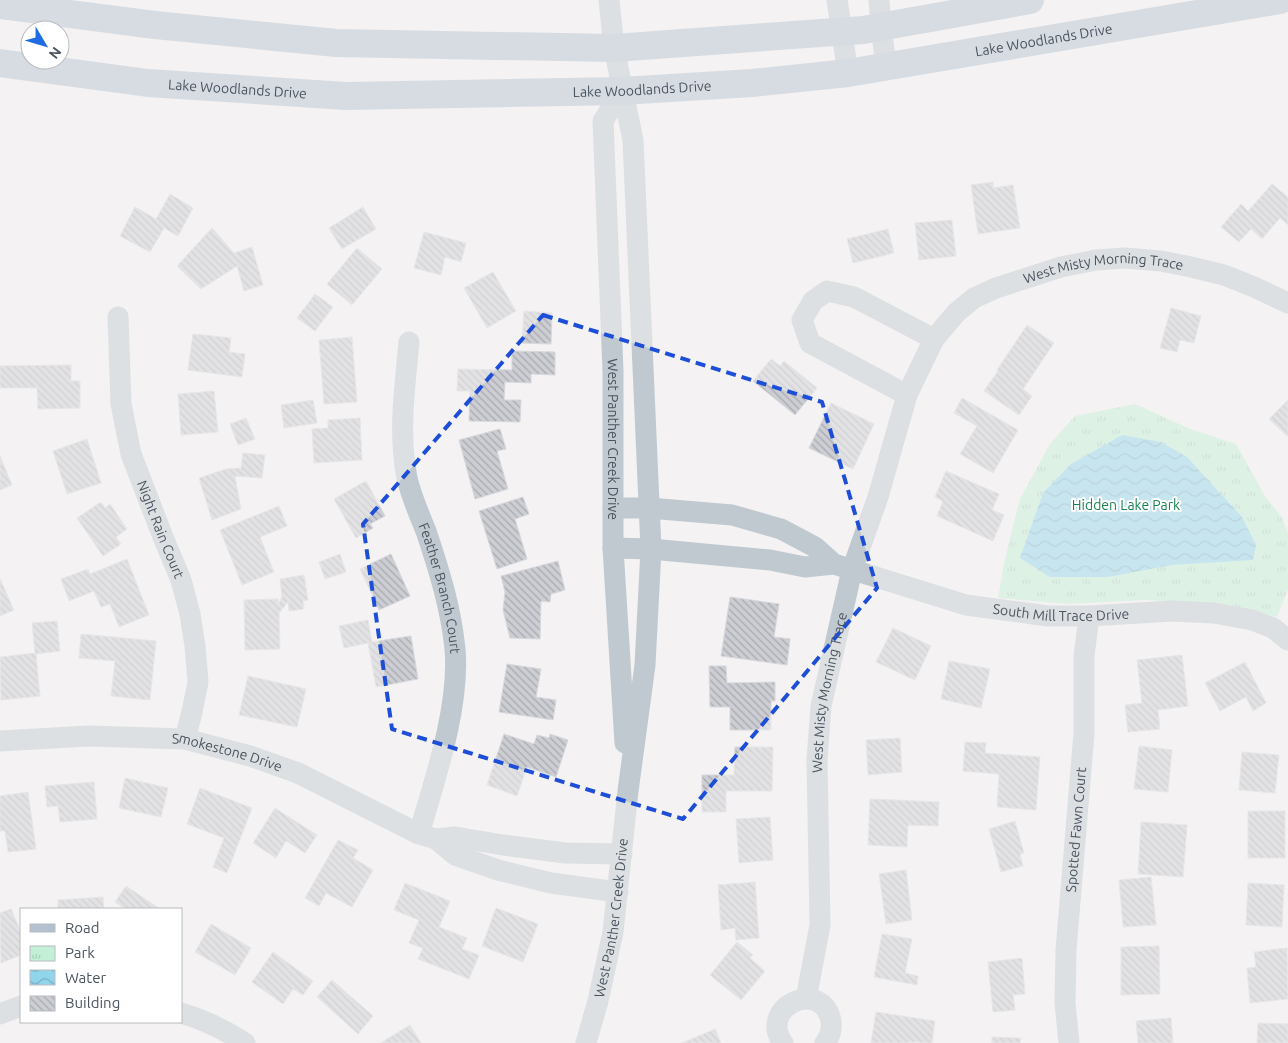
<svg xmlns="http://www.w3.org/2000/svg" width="1288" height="1043" font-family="Ubuntu,sans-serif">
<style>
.park{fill:url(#park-tufts)}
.water{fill:url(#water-waves)}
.building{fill:url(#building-back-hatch);stroke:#d6d8dd}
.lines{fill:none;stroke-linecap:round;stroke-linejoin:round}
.minor{stroke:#c0c9d0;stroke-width:21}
.major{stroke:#b3c0d0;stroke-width:28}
.marked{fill:none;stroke:#1d4ed8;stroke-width:4;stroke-dasharray:10 6;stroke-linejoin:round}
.labels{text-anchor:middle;stroke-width:4;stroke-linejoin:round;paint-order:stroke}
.street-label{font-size:14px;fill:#4a545f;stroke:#fff}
.park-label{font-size:14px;fill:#1a8252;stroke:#fff}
</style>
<defs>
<pattern id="park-tufts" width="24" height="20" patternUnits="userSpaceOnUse" patternTransform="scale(1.25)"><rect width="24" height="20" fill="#c3efd6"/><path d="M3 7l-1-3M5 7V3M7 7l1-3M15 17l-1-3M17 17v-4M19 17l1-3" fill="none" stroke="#a9cfba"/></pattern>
<pattern id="water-waves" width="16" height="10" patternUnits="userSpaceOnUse" patternTransform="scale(1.25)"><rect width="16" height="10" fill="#91d5eb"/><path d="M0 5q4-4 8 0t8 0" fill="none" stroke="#78afc2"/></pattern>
<pattern id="building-back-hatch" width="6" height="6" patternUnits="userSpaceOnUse" patternTransform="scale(1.25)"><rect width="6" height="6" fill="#ccced4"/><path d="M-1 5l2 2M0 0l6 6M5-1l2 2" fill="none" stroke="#a8aaaf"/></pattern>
</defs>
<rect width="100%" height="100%" fill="#f4f2f2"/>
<!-- park -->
<path class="park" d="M1135 404 1190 429 1236 444 1265 496 1282 518 1288 533V589L1277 617 1230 605 1145 600 1068 604 998 598 1005 559 1020 499 1050 444 1075 416Z"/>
<!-- water -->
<path class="water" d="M1122 435 1161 442 1187 457 1242 517 1256 545 1253 560 1172 565 1108 577H1050L1020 558 1043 493 1071 464Z"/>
<!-- building -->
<g class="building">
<path d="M993 182V188L1013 185 1020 228 978 234 971 185Z"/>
<path d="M1272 184 1288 197V225L1280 218 1262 239 1251 229 1239 242 1221 227 1241 204 1248 211Z"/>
<path d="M170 194 193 208 178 236 164 228 150 252 120 236 135 207 156 219Z"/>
<path d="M363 207 376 229 342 249 329 228Z"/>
<path d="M952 220 956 256 919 260 915 223Z"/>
<path d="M212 228 234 253 252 247 263 285 244 291 237 266 201 289 177 266Z"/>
<path d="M888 229 894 253 853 263 847 239Z"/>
<path d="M424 232 466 243 461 262 445 257 441 275 414 268Z"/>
<path d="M357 248 382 269 352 305 327 284Z"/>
<path d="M493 272 516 311 487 328 464 288Z"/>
<path d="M315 294 333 307 315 331 297 318Z"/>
<path d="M1171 308 1201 316 1194 343 1180 340 1177 352 1160 348Z"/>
<path d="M524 311 552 313 551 344 522 343Z"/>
<path d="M1027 325 1054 343 1023 389 1032 396 1019 415 984 391 998 371 997 370Z"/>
<path d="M193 334 231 338 229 352 245 354 242 377 188 370Z"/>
<path d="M352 337 357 402 324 404 319 340Z"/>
<path d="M512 351 555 352V375L531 374V383L505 382 504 400H521L520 422 469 421 470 391H457L458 369 512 370Z"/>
<path d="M771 359 780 366 784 361 817 388 795 415 753 381Z"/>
<path d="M71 365V381H80V408L38 409 37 388H0V366Z"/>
<path d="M214 391 218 432 181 435 178 394Z"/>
<path d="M962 398 1018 430 993 473 960 454 977 426 954 413Z"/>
<path d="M313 400 317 423 284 428 281 405Z"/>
<path d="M1288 400V437L1269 419Z"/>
<path d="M831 403 874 424 853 469 809 448Z"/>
<path d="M246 418 255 439 238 445 230 424Z"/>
<path d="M360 418 362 460 314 463 312 429 328 428V420Z"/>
<path d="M500 429 506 449 497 451 508 489 475 499 459 440Z"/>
<path d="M87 439 101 483 67 494 53 451Z"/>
<path d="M243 453 265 455 262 478 235 476 241 509 212 520 199 478 226 469 241 468Z"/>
<path d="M0 456 12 485 0 490Z"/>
<path d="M946 471 999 494 992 510 1004 515 993 541 937 516 943 501 935 497Z"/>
<path d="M366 481 385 516 370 524 373 528 356 538 334 499Z"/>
<path d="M523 497 529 514 515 519 527 559 497 569 479 511Z"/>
<path d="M101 502 105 508 110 504 127 529 116 537 121 544 103 556 77 518Z"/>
<path d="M279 506 287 526 260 537 274 572 242 585 220 530Z"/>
<path d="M340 554 346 572 325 579 319 562Z"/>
<path d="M391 554 410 596 379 610 360 569Z"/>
<path d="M127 559 149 615 119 627 110 604 101 607 94 591 69 601 61 579 88 569 90 574Z"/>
<path d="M558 561 565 590 551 594 550 602 541 601 540 639 510 638 503 610 505 592 501 576Z"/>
<path d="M304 575 308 600 303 601 304 609 289 611 288 602 279 613 280 649 245 650 244 600 278 599V604L282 597 280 579Z"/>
<path d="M0 579 14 610 0 616Z"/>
<path d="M730 597 779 604 774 637 790 639 787 665 721 656Z"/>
<path d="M368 620 372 642 411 636 418 679 376 687 368 643 344 648 339 626Z"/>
<path d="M57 621 60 651 36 654 40 696 1 700 0 657 35 653 32 623Z"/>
<path d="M893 628 931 646 915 680 876 662Z"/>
<path d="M81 634 156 641 150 700 111 696 115 661 79 658Z"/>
<path d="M1182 655 1188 706 1158 710 1160 729 1128 732 1125 705 1142 703 1137 660Z"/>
<path d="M949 661 990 669 981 708 941 699Z"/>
<path d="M1245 662 1266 703 1253 711 1246 697 1220 711 1205 683Z"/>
<path d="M507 664 541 669 536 697 556 700 553 720 499 712Z"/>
<path d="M709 666H726L727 683 775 682V701H771V730H730V707H710Z"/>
<path d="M248 676 306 689 297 727 239 715Z"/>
<path d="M504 734 534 744 537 735 549 738 550 734 568 740 556 777 527 767 517 796 487 785Z"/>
<path d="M900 738 902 772 868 775 866 740Z"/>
<path d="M965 742 986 743 985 753 1040 757 1036 810 997 807 999 774 963 771Z"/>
<path d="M1139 746 1172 750 1168 792 1134 789Z"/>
<path d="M735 747H773L772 791H726V812H702V775H734Z"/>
<path d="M1242 752 1279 755 1275 793 1239 790Z"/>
<path d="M125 778 168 788 161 817 119 808Z"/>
<path d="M94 782 97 819 60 822 58 806 47 807 45 786Z"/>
<path d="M200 788 252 808 227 873 213 867 224 838 187 824Z"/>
<path d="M28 792 36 849 8 852 5 831H0V796Z"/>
<path d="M870 799 939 802 938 826 908 825 907 847 868 845Z"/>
<path d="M275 808 317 835 305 853 286 841 276 858 253 843Z"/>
<rect x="1248" y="811" width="37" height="47"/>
<path d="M770 817 773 860 739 863 736 819Z"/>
<path d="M1015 821 1024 853 1020 854 1023 866 1001 872 989 829Z"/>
<path d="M1141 822 1187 825 1183 877 1138 874Z"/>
<path d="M338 840 358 850 353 858 373 870 352 907 326 893 319 906 305 898Z"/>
<path d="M906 870 912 920 886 924 879 874Z"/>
<path d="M1151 877 1156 925 1123 927 1119 880Z"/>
<path d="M755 882 759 938 736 940 735 928 721 930 718 885Z"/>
<path d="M405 883 450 901 439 927 467 938 462 949 479 955 469 979 418 959 423 948 409 943 419 920 394 910Z"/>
<path d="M1248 883 1284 885 1282 927 1246 925Z"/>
<path d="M126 886 160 909H125L115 902Z"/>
<path d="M103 897 104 909H58V900Z"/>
<path d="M496 908 538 924 523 962 482 946Z"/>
<path d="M11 909 21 932V955L1 963 0 913Z"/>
<path d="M211 924 251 948 235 975 195 952Z"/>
<path d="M882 934 912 939 905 973 918 976 917 985 874 977Z"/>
<path d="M737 942 753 955 750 958 765 971 741 1000 710 975Z"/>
<path d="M1159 946 1160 994 1121 995V947Z"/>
<path d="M1287 948 1288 999 1250 1003 1247 968 1256 967 1254 952Z"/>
<path d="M273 952 313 981 303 995 293 989 283 1004 252 982Z"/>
<path d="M1022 958 1025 994 1013 995 1015 1010 993 1012 988 962Z"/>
<path d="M332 980 373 1016 358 1034 317 997Z"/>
<path d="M876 1012 935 1021 932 1043 908 1042V1043H871Z"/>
<path d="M1171 1018 1173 1043H1138L1136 1021Z"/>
<path d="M1258 1023 1288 1024V1043H1257Z"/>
<path d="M410 1025 421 1043H382V1042Z"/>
<path d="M715 1029 721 1043H682Z"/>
<path d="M992 1037 1021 1038 1020 1043H992Z"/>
</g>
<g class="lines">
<!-- minor -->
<g class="minor">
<path d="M837 0 848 73"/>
<path d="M879 0 881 26 886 66"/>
<path id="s1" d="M622 91 603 121 613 371V548L625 743"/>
<path id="s2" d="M118 317 121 404 131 454 163 537 181 580 190 614 195 646 198 682 192 712 185 739"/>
<path id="s3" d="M409 342C405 387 398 432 407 478 411 496 419 514 426 531 439 570 451 608 455 649 460 706 435 779 419 834"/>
<path d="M907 395 810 343 802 320 813 301 827 291 854 297 934 339"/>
<path id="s4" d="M613 508H649L732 515 781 529 815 547 834 564 966 605 1048 616H1089L1173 611 1214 613 1252 620 1273 628 1288 640"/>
<path d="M613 548 651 549 770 560 805 567 834 564"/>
<path id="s5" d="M0 741 88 736 185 739 250 756 298 773 419 834 436 839 455 837 503 845 565 853 622 854"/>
<path d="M436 839 455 855 498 870 551 883 618 892"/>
<path id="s6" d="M806 999 820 925 817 760 821 706 852 570 878 497 907 395 934 339 956 313 974 298 996 288 1061 267 1096 260 1125 258 1161 261 1191 267 1224 275 1254 287 1288 303"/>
<path d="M181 1013C205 1020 225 1030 245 1043"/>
<path d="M0 1014 21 1006"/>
<path id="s7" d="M586 1043 598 1001 613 932 628 791 645 665 651 549 633 140 614 48 609 0"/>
<path d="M783 1043C758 1008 818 979 830 1017 833 1027 831 1035 825 1043"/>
<path id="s8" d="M1069 1043 1065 1003 1066 950 1084 733V656L1089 616"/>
</g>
<!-- major -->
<g class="major">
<path d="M0 5 155 25 336 43 614 48 863 30 1030 0"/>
<path id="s9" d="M0 63 148 83 346 96 622 91 752 83 848 73 1280 0"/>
</g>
</g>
<!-- marked area -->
<path d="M0 0H1288V1043H0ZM543 315 822 402 877 588 683 819 392 729 363 524Z" fill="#f4f2f2" fill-opacity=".55" fill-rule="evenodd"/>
<path class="marked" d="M543 315 822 402 877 588 683 819 392 729 363 524Z"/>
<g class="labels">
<!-- street labels -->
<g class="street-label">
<text dy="5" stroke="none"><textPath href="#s9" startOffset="1049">Lake Woodlands Drive</textPath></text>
<text dy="5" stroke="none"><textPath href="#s9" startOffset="239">Lake Woodlands Drive</textPath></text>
<text dy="5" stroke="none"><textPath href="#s9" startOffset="644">Lake Woodlands Drive</textPath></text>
<text dy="5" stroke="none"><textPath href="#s6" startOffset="872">West Misty Morning Trace</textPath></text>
<text dy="5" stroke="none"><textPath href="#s1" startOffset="354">West Panther Creek Drive</textPath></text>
<text dy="5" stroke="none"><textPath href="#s2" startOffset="219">Night Rain Court</textPath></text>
<text dy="5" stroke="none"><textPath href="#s3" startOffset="252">Feather Branch Court</textPath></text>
<text dy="5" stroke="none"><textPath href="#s4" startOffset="468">South Mill Trace Drive</textPath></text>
<text dy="5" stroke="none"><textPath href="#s6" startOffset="309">West Misty Morning Trace</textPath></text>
<text dy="5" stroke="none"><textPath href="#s5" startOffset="229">Smokestone Drive</textPath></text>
<text dy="5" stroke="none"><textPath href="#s8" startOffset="214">Spotted Fawn Court</textPath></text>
<text dy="5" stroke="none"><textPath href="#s7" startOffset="128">West Panther Creek Drive</textPath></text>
</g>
<!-- park labels -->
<g class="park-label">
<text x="1126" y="510">Hidden Lake Park</text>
</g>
</g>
<!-- legend -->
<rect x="20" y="908" width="162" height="115" fill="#ffffff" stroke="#b7bbbf"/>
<rect x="30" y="924" width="25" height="8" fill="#b3c0d0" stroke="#b7bbbf"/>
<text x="65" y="933" font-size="15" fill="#4a545f">Road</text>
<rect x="30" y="946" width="25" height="15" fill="url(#park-tufts)" stroke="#b7bbbf"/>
<text x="65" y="958" font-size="15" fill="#4a545f">Park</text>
<rect x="30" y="970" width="25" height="15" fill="url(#water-waves)" stroke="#b7bbbf"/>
<text x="65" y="983" font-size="15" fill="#4a545f">Water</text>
<rect x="30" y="996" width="25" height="15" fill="url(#building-back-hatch)" stroke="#b7bbbf"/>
<text x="65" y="1008" font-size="15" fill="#4a545f">Building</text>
<!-- north arrow -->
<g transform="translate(45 45) rotate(128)"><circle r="24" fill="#ffffff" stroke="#b7bbbf"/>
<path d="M0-4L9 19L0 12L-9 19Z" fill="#1e6be2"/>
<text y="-8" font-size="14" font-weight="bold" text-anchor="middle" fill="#4a545f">N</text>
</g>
</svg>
